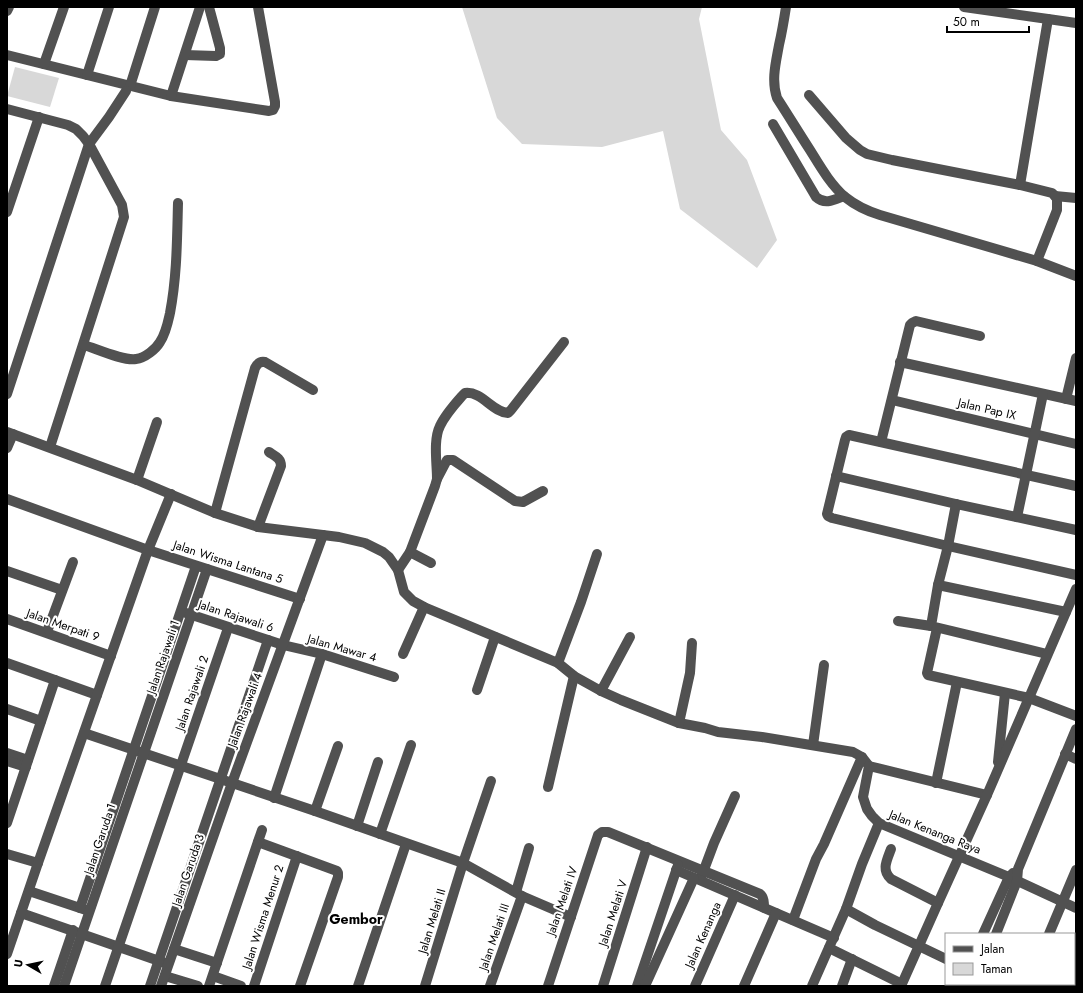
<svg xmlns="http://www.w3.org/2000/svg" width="1083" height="993" font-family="Jost,sans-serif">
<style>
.green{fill:#d8d8d8}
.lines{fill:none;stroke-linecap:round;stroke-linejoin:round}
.minor{stroke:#515151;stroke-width:10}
.labels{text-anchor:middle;stroke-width:4;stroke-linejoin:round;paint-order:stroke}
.street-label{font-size:12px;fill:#000;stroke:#fff}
.quarter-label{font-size:14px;font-weight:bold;fill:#000;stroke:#fff}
</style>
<rect width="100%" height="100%" fill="#fff"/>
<!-- green -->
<g class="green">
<path d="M462 7H702L699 19 721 130 747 160 777 240 757 268 680 209 663 131 602 147 522 144 497 118Z"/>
<path d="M15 67 59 78 50 107 7 96Z"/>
</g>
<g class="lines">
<!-- minor -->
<g class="minor">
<path d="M786 7C784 20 782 32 779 45 776 62 771 80 777 98 788 115 799 133 810 150 820 166 830 184 845 197 855 205 867 211 880 215L1037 261 1076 276"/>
<path d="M964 7 1048 19"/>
<path d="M7 11 9 7"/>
<path d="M7 55 171 96 269 111 273 110 275 106V102L258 7"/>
<path d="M185 55 216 56 220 54V48L209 7"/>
<path d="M44 64 64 7"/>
<path d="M87 75 109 7"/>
<path d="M130 86 155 7"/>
<path d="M809 95 846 138 860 150 867 154 892 160 1020 185 1052 193 1055 196 1057 199V210L1037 261"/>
<path d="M171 96 200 7"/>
<path d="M7 109 68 125 76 129 83 136 89 144 122 205 124 217 50 447"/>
<path d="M773 124 816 197C825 205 834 200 844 196"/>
<path d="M1020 185 1048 19 1076 23"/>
<path d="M1055 196 1076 198"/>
<path d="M7 212 39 117"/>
<path d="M84 345C97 349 123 361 136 359 145 358 156 349 160 342 166 333 168 322 170 313 177 276 177 240 178 203"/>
<path d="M900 362 1076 401"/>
<path d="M7 394 89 144 109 117 126 91"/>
<path d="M1066 399 1076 358"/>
<path d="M892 400 1076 444"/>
<path d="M7 432 137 480 215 513 258 527 339 537 365 543 383 552 389 557 398 570 404 592 413 601 424 607 558 663 574 676 601 691 621 700 679 723 705 728 718 732 762 737 853 752 862 757 869 766 863 797 867 809 872 816 879 823 1009 877 1076 908"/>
<path d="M881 442 910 325 912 323 916 321 980 336"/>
<path d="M7 448 13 434"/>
<path d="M836 476 956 504 1076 530"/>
<path d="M437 479C437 463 433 440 440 426 445 415 454 405 462 396L465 393C482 391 492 412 508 413L511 410 564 342"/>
<path d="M137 480 157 422"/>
<path d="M1076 486 849 435 846 437 845 440 827 514 828 516 832 518 948 546 1076 575"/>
<path d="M7 499 148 550 300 599"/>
<path d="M956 504 948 546 938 585 931 626 1047 654"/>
<path d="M215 513 255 368C257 364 260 361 265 362L313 390"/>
<path d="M1017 517 1043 394"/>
<path d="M258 527 281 466C281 458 275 456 269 452"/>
<path d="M410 552 431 563"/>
<path d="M398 570 410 552 435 486 437 479 447 460H453L515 501 523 502 543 491"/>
<path d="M7 571 62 590"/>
<path d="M938 585 1066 612"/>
<path d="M186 613 268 640 283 645 322 654 394 677"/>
<path d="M7 619 111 656"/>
<path d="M898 621 931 626"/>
<path d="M937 628 927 673 928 675 1029 698 1076 716"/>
<path d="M48 629 73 562"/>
<path d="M403 654 424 607"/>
<path d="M7 663 97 695"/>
<path d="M558 663 581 602 597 554"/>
<path d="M477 690 495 637"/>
<path d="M601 691 630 637"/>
<path d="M7 709 41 721"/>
<path d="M679 723 690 673 692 643"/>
<path d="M84 733 315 811 463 863 522 896 571 917"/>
<path d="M813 745 824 665"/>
<path d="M7 753 28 760"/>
<path d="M1065 754 1076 759"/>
<path d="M7 761 26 767"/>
<path d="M998 762 1005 693"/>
<path d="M869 766 987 795"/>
<path d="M936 783 957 682"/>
<path d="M548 787 574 676"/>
<path d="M274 798 322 654"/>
<path d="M315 811 338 746"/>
<path d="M7 823 55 680"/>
<path d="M357 826 378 762"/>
<path d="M380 834 411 745"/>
<path d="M258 842 337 871 338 873V877L300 986"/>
<path d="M891 849C887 860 881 870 891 879L938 903"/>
<path d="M7 854 38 863"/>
<path d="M676 870 834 938"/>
<path d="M702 875 714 843 735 796"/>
<path d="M29 891 86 910"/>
<path d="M516 892 529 848"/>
<path d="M80 908 196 566"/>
<path d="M846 909 875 925 946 959"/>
<path d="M21 913 165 963"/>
<path d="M793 920 816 859 824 844 862 757"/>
<path d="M983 934 1009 877 1013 873"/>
<path d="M996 934 1017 881 1018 869 1076 729"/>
<path d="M1049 934 1076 870"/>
<path d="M829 948 902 984"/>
<path d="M174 949 217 963"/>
<path d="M7 954 38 863 148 550 171 494"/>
<path d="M1074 964 1076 965"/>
<path d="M165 976 198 986"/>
<path d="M213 976 241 986"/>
<path d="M1003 984 1008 986"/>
<path d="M54 986 73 930"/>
<path d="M64 986 207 569"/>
<path d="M105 986 228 628"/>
<path d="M150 986 268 640"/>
<path d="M161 986 232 783 323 535"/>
<path d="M209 986 262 830"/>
<path d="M254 986 297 856"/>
<path d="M358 986 406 844"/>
<path d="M425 986 463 863 491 781"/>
<path d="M490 986 522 896"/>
<path d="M548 986 598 835 602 832H608L760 894C764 897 764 903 764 908"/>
<path d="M603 986 647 847"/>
<path d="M637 986 678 865"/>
<path d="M645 986 694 878"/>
<path d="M695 986 735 895"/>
<path d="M744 986 776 913"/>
<path d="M812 986 846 909 862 864 879 823"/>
<path d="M842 986 852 959"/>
<path d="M901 986 938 903 987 795 1076 589"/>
<path d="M959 986 960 984"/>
<path d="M974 986 975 984"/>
<path d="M1027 986V984"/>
</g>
</g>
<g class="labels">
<!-- street labels -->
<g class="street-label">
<text transform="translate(987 409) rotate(13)" y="4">Jalan Pap IX</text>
<text transform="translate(228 562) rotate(18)" y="4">Jalan Wisma Lantana 5</text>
<text transform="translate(236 616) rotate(18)" y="4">Jalan Rajawali 6</text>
<text transform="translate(63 625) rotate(19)" y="4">Jalan Merpati 9</text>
<text transform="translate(342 648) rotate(16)" y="4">Jalan Mawar 4</text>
<text transform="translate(163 657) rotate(-71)" y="4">Jalan Rajawali 1</text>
<text transform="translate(192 693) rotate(-71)" y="4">Jalan Rajawali 2</text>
<text transform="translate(245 710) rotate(-70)" y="4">Jalan Rajawali 4</text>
<text transform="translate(935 832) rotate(22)" y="4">Jalan Kenanga Raya</text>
<text transform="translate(100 839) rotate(-71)" y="4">Jalan Garuda 1</text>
<text transform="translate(188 870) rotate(-71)" y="4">Jalan Garuda 3</text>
<text transform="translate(562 901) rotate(-71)" y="4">Jalan Melati IV</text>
<text transform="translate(613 913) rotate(-72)" y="4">Jalan Melati V</text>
<text transform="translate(263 917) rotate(-72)" y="4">Jalan Wisma Menur 2</text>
<text transform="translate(432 921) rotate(-73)" y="4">Jalan Melati II</text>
<text transform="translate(703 935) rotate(-66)" y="4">Jalan Kenanga</text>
<text transform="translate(494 937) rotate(-71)" y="4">Jalan Melati III</text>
</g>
<!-- quarter labels -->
<g class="quarter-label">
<text x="356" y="924">Gembor</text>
</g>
</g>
<!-- border -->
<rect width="1083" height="993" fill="none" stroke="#000000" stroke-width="16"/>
<!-- legend -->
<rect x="945" y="933" width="130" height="52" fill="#ffffff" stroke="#999999"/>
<rect x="953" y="946" width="20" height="6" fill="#515151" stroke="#999999"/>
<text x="981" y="953" font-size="12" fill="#000000">Jalan</text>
<rect x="953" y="963" width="20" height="12" fill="#d8d8d8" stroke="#999999"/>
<text x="981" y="973" font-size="12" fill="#000000">Taman</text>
<!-- north arrow -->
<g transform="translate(28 965) rotate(279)" stroke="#ffffff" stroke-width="3" paint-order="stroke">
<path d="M0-3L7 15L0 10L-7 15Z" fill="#000000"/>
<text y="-6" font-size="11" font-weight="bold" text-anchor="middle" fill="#000000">U</text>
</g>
<!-- scale -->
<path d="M947 26v6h82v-6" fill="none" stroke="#000000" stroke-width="2"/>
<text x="953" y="26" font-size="12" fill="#000000" stroke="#ffffff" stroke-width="3" paint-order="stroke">50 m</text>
</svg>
